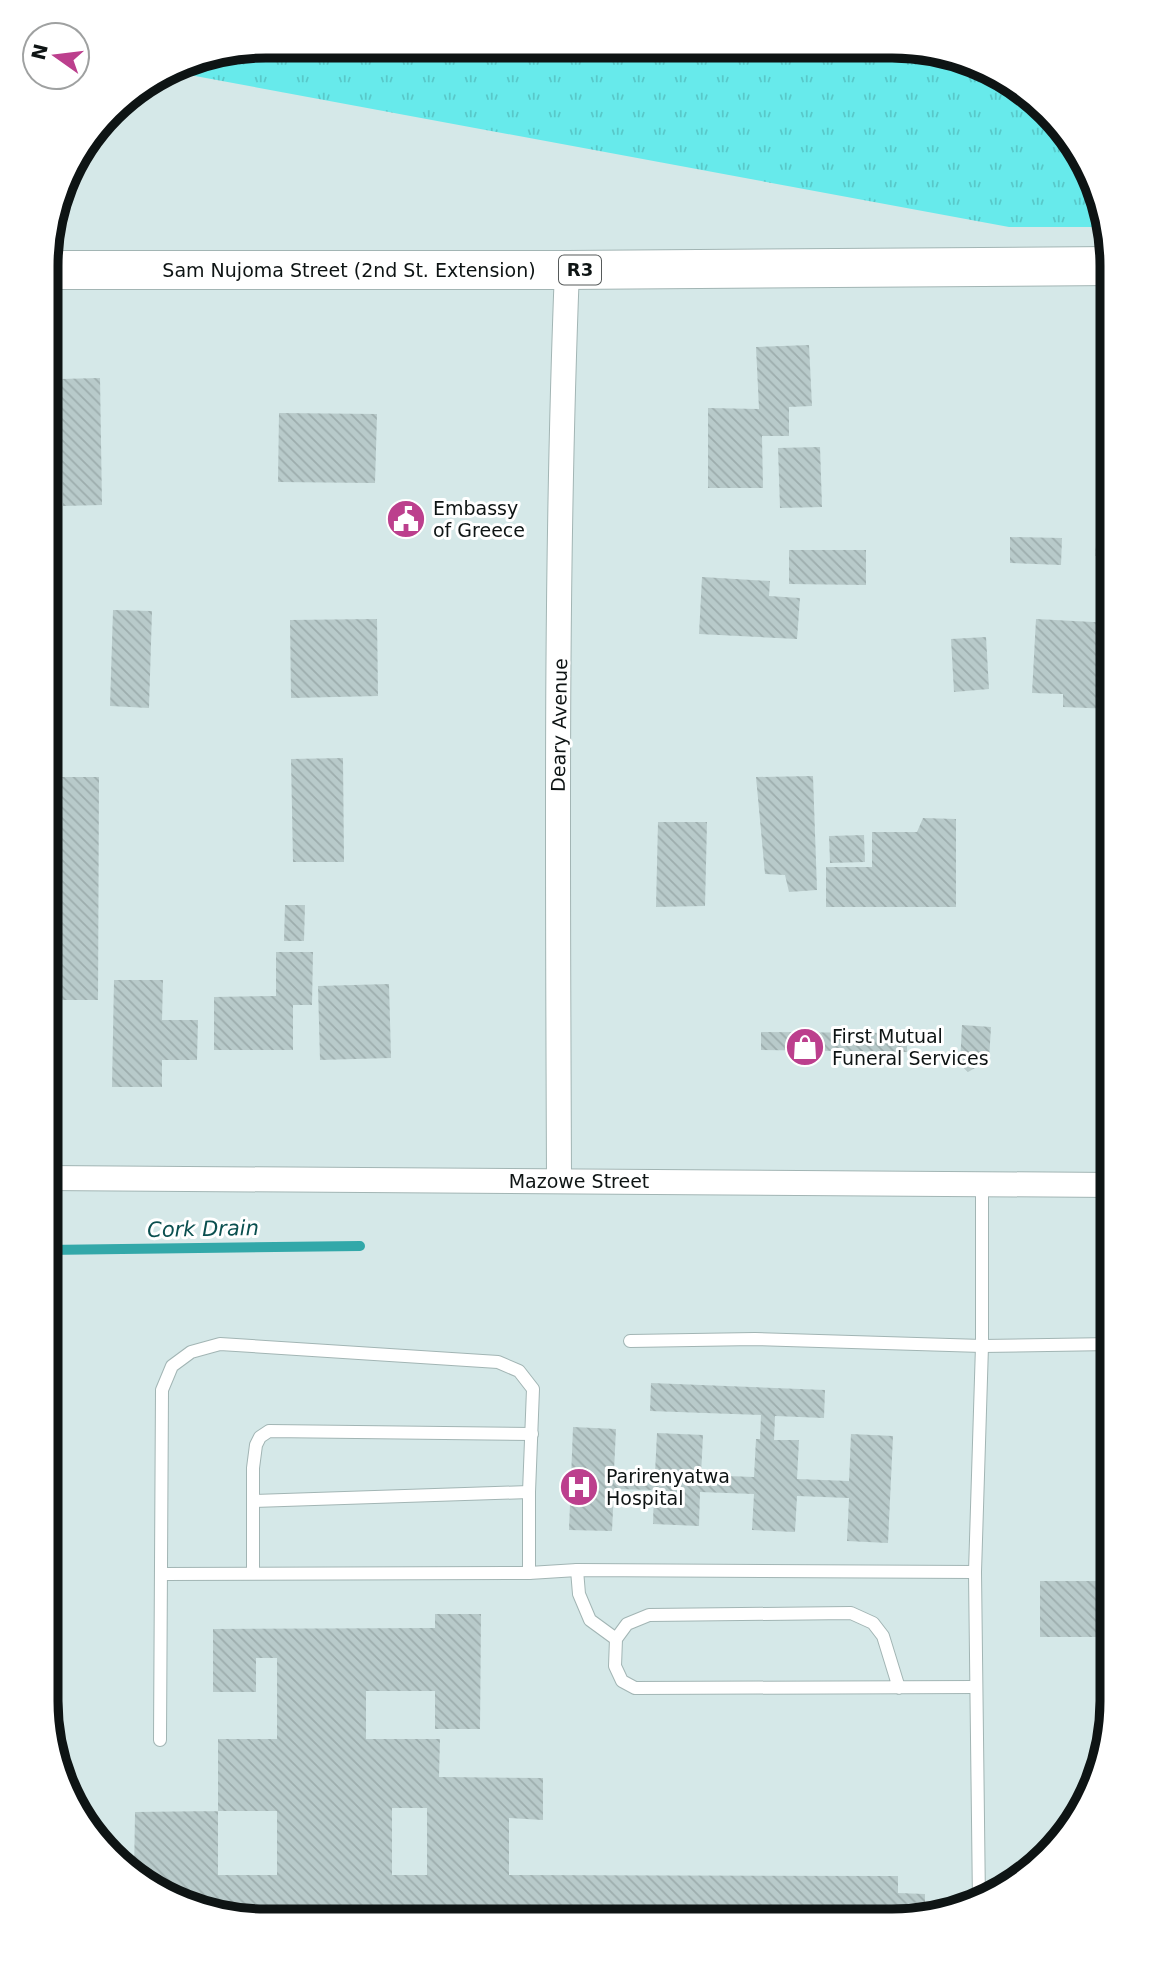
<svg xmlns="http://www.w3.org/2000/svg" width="1158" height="1967" font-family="'DejaVu Sans',sans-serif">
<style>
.grass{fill:url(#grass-tufts)}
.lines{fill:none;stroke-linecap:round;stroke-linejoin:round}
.stream{stroke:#32a8a9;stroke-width:10}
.building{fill:url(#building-back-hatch);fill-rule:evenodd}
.service-casing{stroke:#a2b5b4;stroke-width:14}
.minor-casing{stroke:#a2b5b4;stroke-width:26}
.trunk-casing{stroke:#a2b5b4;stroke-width:40}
.service{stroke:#fff;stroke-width:12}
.minor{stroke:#fff;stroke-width:24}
.trunk{stroke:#fff;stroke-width:38}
.labels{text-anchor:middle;stroke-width:6;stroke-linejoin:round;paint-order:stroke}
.shield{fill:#fff;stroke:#565a5a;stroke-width:2}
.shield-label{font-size:18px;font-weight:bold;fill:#0e1414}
.street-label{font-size:19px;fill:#0e1414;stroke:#fff}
.poi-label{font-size:19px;fill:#0e1414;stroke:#fff;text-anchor:start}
.water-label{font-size:21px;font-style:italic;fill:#0a4f4f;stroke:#fff}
.rim{fill:none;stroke:#0e1414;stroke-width:9}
</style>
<defs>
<pattern id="grass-tufts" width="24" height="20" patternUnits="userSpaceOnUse" patternTransform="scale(1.75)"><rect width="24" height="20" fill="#67eaeb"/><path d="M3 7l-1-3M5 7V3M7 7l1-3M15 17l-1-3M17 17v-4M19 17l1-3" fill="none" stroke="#58c8c9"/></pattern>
<pattern id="building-back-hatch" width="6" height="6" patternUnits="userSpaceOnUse" patternTransform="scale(1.75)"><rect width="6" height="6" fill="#b8caca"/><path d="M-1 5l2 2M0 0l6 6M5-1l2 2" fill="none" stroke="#9dadad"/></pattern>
</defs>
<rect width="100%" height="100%" fill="#d5e8e8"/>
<!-- grass -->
<path class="grass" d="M266 46 921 47 1026 91 1096 182 1105 227H1009L168 71 182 62Z"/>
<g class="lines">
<!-- stream -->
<path class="stream" d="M46 1250 360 1246"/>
</g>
<!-- building -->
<g class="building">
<path d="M809 345 812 406 789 407V436H762L763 488H708V408L759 409 756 347Z"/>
<path d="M100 378 102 505 63 506 60 379Z"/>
<path d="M279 413 377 414 375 483 278 482Z"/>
<path d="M820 447 822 507 780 508 778 448Z"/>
<path d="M47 461H52L55 490 47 491Z"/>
<path d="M1099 515 1112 516V557L1095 556Z"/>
<path d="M1010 537 1062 538 1061 565 1010 563Z"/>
<path d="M789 550H866V585L789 584Z"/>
<path d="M702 577 770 581 769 596 800 598 797 639 699 634Z"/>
<path d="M113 610 152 611 149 708 110 706Z"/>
<path d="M377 619 378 696 291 698 290 620Z"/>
<path d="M1036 619 1112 623V709L1063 707V694L1032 693Z"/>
<path d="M986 637 989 689 954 692 951 639Z"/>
<path d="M343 758 344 862H293L291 759Z"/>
<path d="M813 776 817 890 789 892 785 875 765 874 756 777Z"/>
<path d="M56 777H99L98 1000H53Z"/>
<path d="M923 818 956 819V907H826V867H872V832H917Z"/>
<path d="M658 822H707L705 906 656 907Z"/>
<path d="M864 835 865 862 830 863 829 836Z"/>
<path d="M285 905H305L304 941H284Z"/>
<path d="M276 952H313L312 1005H293V1050H214V997L276 996Z"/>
<path d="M114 980H163L162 1020H198L197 1060H162V1087H112Z"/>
<path d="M389 984 391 1058 320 1060 318 986Z"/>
<path d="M962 1025 991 1027 989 1060 968 1072 960 1064Z"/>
<path d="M761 1032 907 1033V1052L761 1050Z"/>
<path d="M651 1383 825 1390 824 1418 775 1416 774 1440H799L797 1479 849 1481 851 1434 893 1436 888 1543 847 1541 849 1498 797 1496 795 1532 752 1530 754 1494 700 1492 699 1526 653 1524 654 1490 614 1489 612 1531 569 1530 573 1427 616 1429 614 1471 655 1473 657 1433 703 1435 701 1475 754 1477 756 1439H760L761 1415 650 1411Z"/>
<rect x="1040" y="1581" width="72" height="56"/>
<path d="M435 1614H481L480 1729H435V1691H366V1739H440L439 1777 543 1778V1820L509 1818V1875L898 1876V1893L925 1894V1915L892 1921 238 1920 134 1877 135 1812 218 1811V1739H277V1658H256V1692H213V1629L435 1628ZM392 1808H427V1875H392ZM218 1811H277V1875H218Z"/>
</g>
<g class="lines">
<!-- service casing -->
<g class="service-casing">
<g id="service">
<path d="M630 1341 755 1339 982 1346 1112 1344"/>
<path d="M253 1501 529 1492"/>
<path d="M577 1570 579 1594 590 1620 616 1639"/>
<path d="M253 1573V1468L256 1445 260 1437 269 1431 532 1434"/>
<path d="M161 1574 529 1573 577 1570 975 1572"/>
<path d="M899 1688 883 1636 873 1623 851 1613 649 1615 627 1624 616 1639 615 1666 622 1681 635 1688 976 1687"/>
<path d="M160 1740 162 1390 172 1366 191 1352 220 1344 498 1362 519 1371 533 1389 529 1492V1573"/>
<path d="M979 1903 975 1572 982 1346V1185"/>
</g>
</g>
<!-- minor casing -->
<g class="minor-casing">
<g id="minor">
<path d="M46 1178 1112 1185"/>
<path d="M559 1181C558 877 555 573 567 270"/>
</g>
</g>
<!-- trunk casing -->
<g class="trunk-casing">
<path id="trunk" d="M47 270H567L1112 266"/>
</g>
<!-- service -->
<use href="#service" class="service"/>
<!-- minor -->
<use href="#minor" class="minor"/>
<!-- trunk -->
<use href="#trunk" class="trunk"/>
</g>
<!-- icons -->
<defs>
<g id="civic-disc" transform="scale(2.0125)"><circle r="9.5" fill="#bc3f8d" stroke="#fff"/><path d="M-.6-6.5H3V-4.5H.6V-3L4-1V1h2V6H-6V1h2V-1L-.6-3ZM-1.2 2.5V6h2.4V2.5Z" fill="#fff"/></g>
<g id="shop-disc" transform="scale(2.0125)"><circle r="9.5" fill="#bc3f8d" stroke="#fff"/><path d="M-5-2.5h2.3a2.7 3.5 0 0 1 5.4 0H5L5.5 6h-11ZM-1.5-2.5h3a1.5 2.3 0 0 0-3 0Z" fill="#fff"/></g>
<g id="hospital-disc" transform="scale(2.0125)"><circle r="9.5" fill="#bc3f8d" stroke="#fff"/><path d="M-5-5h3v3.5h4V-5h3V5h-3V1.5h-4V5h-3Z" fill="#fff"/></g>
</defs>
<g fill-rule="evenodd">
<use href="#civic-disc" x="406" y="519"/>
<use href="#shop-disc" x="805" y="1047"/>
<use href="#hospital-disc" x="579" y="1487"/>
</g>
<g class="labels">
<!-- shield labels -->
<rect class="shield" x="559" y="255.5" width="42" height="29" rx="5"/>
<g class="shield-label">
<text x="580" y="276">R3</text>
</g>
<!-- street labels -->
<g class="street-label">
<text x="349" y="277">Sam Nujoma Street (2nd St. Extension)</text>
<text transform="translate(559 725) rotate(-89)" y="7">Deary Avenue</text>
<text x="579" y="1188">Mazowe Street</text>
</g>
<!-- poi labels -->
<g class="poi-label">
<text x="433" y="515">Embassy<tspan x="433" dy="22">of Greece</tspan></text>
<text x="832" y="1043">First Mutual<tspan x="832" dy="22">Funeral Services</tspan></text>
<text x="606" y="1483">Parirenyatwa<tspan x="606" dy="22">Hospital</tspan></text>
</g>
<!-- water labels -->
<g class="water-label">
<text transform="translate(203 1229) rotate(-1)" y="7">Cork Drain</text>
</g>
</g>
<!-- crop -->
<path d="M0 0H1158V1967H0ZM266 58H892A208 208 0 0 1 1100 266V1701A208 208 0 0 1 892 1909H266A208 208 0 0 1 58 1701V266A208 208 0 0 1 266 58Z" fill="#fff" fill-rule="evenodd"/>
<path class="rim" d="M266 58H892A208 208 0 0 1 1100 266V1701A208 208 0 0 1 892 1909H266A208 208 0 0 1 58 1701V266A208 208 0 0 1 266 58Z"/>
<!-- north arrow -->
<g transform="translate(56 56) rotate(284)"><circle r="33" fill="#ffffff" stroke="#9fa1a1" stroke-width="2"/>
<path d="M0-5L12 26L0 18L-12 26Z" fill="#bc3f8d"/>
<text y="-10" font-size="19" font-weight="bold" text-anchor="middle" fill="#0e1414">N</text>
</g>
</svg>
